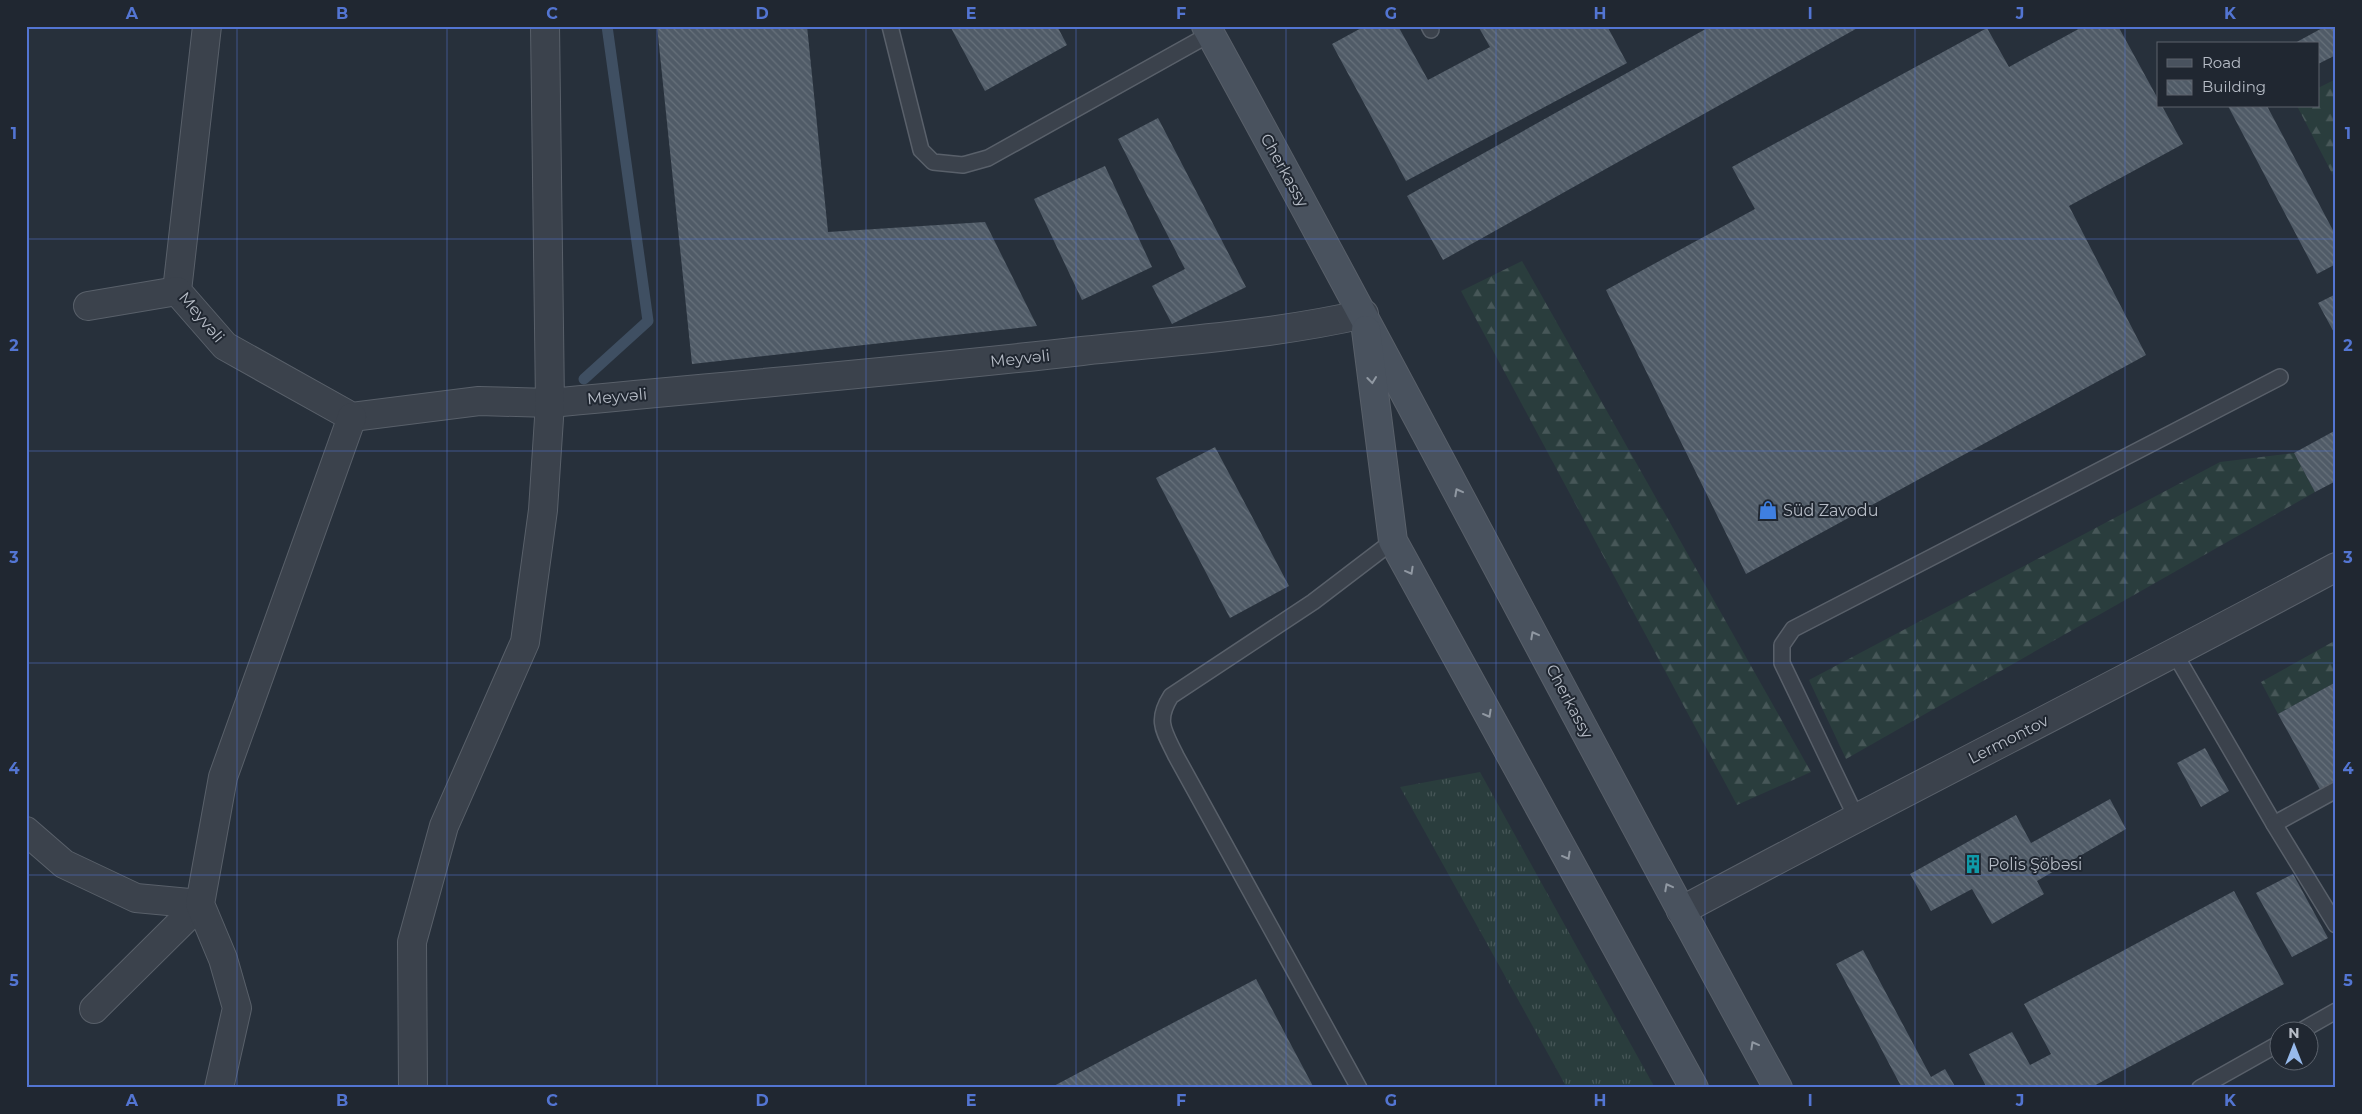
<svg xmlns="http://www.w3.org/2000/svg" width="2362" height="1114" font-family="Montserrat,sans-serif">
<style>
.grass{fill:url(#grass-tufts)}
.forest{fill:url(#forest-firs)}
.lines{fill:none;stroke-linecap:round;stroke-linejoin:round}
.stream{stroke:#3f4f62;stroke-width:11}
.building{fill:url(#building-back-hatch)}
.lane-casing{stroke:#59606a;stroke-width:18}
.street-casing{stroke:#59606a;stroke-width:30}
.secondary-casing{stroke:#59606a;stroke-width:30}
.lane{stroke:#3b424c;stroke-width:15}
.street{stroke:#3b424c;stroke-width:28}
.secondary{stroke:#49525e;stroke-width:28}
.oneway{stroke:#9098a2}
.grid{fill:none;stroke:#5375d2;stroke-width:1;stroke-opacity:0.55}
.labels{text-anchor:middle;stroke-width:4;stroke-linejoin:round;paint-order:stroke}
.street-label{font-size:16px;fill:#b7bdc7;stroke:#202731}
.poi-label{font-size:16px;fill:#b7bdc7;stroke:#202731;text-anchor:start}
.neatline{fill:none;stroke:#5375d2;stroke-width:2}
.grid-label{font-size:16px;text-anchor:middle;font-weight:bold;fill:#5375d2}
</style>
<defs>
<pattern id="grass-tufts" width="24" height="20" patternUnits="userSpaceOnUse" patternTransform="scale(1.25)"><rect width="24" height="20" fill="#2a3d3d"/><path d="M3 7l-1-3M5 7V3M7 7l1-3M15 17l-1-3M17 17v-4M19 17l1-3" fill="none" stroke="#475758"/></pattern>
<pattern id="forest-firs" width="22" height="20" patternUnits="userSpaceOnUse" patternTransform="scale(1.25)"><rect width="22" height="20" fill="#2a3d3d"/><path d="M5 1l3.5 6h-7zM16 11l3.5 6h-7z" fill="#475758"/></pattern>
<pattern id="building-back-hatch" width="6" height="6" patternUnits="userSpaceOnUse" patternTransform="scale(1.25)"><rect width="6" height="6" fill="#505b67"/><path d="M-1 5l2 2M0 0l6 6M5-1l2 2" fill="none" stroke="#67717b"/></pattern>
</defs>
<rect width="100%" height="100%" fill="#27303b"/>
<!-- grass -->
<path class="grass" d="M1480 772 1655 1088H1567L1400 787Z"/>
<!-- forest -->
<g class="forest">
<path d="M2336 79V181L2297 106H2318V88Z"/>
<path d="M1522 261 1811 772 1737 805 1461 291Z"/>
<path d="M2294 453 2315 492 1846 759 1809 680 2220 462Z"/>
<path d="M2336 640V682L2278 714 2261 682Z"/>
</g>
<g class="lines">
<!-- stream -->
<path class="stream" d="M584 379 648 321 607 26"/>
</g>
<!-- building -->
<g class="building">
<path d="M657 26H807L828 232 985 222 1037 326 692 364Z"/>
<path d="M950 26H1057L1067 45 985 91Z"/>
<path d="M1365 26H1398L1428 80 1490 47 1478 26H1607L1627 63 1406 181 1332 44Z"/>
<path d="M1711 26H1861L1443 260 1407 196Z"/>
<path d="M2084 26H2118L2158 99V106H2162L2183 144 2069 206 2146 355 1746 574 1606 290 1755 209 1732 167 1987 28 2009 67Z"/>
<path d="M2326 26H2334L2336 30V55L2318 64V44H2293Z"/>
<path d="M2228 106H2267L2336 236V264L2317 274Z"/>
<path d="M1158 118 1246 287 1172 324 1152 286 1185 269 1118 139Z"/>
<path d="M1105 166 1152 267 1082 300 1034 199Z"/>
<path d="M2336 294V336L2318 303Z"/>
<path d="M2336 430V481L2315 492 2294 453Z"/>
<path d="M1215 447 1289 586 1230 618 1156 478Z"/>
<path d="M2336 682V785L2322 793 2278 714Z"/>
<path d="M2205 748 2229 791 2201 807 2177 763Z"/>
<path d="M2110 799 2126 829 2037 881 2044 894 1992 924 1972 889 1931 911 1910 874 2016 815 2031 843Z"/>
<path d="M2293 874 2328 938 2292 957 2256 893Z"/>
<path d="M2234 891 2284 984 2090 1088H1987L1969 1054 2012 1032 2030 1065 2051 1054 2024 1004Z"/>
<path d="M1863 950 1931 1077 1945 1069 1956 1088H1902L1836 964Z"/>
<path d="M1256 979 1314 1088H1050Z"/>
</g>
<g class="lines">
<!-- lane casing -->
<g class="lane-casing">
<g id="lane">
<path d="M890 26 921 150 933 162 963 165 988 158 1210 34"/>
<path d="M1429 26 1431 30"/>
<path d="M2175 654 2274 824 2336 790"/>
<path d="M1856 817 1782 663V645L1793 629 2280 377"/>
<path d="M2274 824 2336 925"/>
<path d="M2299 1032 2336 1011"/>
<path d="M1359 1088 1176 756C1164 731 1155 721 1171 696L1313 602 1393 541"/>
<path d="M2200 1088 2280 1043"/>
</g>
</g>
<!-- street casing -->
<g class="street-casing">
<g id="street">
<path d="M207 26 177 291 225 346 352 417 479 401 550 403C727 386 905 371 1082 351 1176 341 1272 335 1364 314"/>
<path d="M88 306 177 291"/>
<path d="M26 831 64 864 136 898 200 904"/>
<path d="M1681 911C1898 794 2119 684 2336 567"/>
<path d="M94 1009 200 904"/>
<path d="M219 1088 237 1008 223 959 200 904 223 777 352 417"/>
<path d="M413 1088 412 942 444 826 525 642 543 510 550 403 545 26"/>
</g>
</g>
<!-- secondary casing -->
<g class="secondary-casing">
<g id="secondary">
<path d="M1206 26C1400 378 1584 736 1778 1088"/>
<path d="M1366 330 1393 541 1694 1088"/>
</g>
</g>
<!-- lane -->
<use href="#lane" class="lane"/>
<!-- street -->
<use href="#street" class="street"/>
<!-- secondary -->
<use href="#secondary" class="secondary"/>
</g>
<!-- one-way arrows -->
<defs><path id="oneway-chevron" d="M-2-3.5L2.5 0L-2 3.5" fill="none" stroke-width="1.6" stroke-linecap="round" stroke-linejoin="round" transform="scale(1.25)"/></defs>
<g class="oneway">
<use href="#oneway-chevron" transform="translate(1372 380) rotate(83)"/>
<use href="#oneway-chevron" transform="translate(1458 492) rotate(-118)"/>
<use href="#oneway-chevron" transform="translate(1410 571) rotate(61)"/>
<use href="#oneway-chevron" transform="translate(1534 635) rotate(-118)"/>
<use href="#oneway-chevron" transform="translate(1488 714) rotate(61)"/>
<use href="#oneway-chevron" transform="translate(1567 856) rotate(61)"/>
<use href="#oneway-chevron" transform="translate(1668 887) rotate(-118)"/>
<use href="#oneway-chevron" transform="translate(1754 1045) rotate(-119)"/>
</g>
<!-- grid -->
<path class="grid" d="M237 26V1088M447 26V1088M657 26V1088M866 26V1088M1076 26V1088M1286 26V1088M1496 26V1088M1705 26V1088M1915 26V1088M2125 26V1088M26 239H2336M26 451H2336M26 663H2336M26 875H2336"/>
<!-- icons -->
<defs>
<g id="shop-bare" transform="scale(1.5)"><path d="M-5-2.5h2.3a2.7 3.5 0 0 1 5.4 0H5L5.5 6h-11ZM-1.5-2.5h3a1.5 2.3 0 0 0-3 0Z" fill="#3f7fe0" stroke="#202731" stroke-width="2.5" paint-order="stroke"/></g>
<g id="building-bare" transform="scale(1.5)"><path d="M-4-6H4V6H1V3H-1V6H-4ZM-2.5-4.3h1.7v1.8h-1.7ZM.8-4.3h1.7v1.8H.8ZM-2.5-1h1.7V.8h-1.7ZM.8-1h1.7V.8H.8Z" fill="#0f9aa8" stroke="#202731" stroke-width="2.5" paint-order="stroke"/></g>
</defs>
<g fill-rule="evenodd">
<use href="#shop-bare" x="1768" y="510"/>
<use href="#building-bare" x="1973" y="864"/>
</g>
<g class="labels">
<!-- street labels -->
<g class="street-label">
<text transform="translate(1285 170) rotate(61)" y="6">Cherkassy</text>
<text transform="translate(202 317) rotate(50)" y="6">Meyvəli</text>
<text transform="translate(1020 358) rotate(-6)" y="6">Meyvəli</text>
<text transform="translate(617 396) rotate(-5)" y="6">Meyvəli</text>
<text transform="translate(1570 701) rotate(62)" y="6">Cherkassy</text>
<text transform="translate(2008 739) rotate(-27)" y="6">Lermontov</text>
</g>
<!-- poi labels -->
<g class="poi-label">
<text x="1783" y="516">Süd Zavodu</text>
<text x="1988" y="870">Polis Şöbəsi</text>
</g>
</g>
<!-- border -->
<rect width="2362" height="1114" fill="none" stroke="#202731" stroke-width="55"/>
<!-- legend -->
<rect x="2157" y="42" width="162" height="65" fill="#202731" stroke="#5c636d"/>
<rect x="2167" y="59" width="25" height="8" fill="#49525e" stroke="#5c636d"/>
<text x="2202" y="68" font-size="15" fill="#b7bdc7">Road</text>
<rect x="2167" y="80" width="25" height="15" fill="url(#building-back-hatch)" stroke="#5c636d"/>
<text x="2202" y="92" font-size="15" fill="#b7bdc7">Building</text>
<!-- north arrow -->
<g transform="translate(2294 1046)"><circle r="24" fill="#202731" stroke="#5c636d"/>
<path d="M0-4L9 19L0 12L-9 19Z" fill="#97baec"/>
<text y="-8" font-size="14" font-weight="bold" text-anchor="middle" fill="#b7bdc7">N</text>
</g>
<rect x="28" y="28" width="2306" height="1058" class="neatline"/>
<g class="grid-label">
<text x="132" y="19">A</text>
<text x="342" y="19">B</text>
<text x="552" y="19">C</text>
<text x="762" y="19">D</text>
<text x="971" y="19">E</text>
<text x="1181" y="19">F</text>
<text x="1391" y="19">G</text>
<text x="1600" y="19">H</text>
<text x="1810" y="19">I</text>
<text x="2020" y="19">J</text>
<text x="2230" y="19">K</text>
<text x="14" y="139">1</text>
<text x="2348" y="139">1</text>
<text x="14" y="351">2</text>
<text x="2348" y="351">2</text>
<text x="14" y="563">3</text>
<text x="2348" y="563">3</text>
<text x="14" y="774">4</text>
<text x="2348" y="774">4</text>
<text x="14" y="986">5</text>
<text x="2348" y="986">5</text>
<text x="132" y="1106">A</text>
<text x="342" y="1106">B</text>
<text x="552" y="1106">C</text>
<text x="762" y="1106">D</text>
<text x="971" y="1106">E</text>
<text x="1181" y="1106">F</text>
<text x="1391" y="1106">G</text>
<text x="1600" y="1106">H</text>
<text x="1810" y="1106">I</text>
<text x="2020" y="1106">J</text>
<text x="2230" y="1106">K</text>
</g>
</svg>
